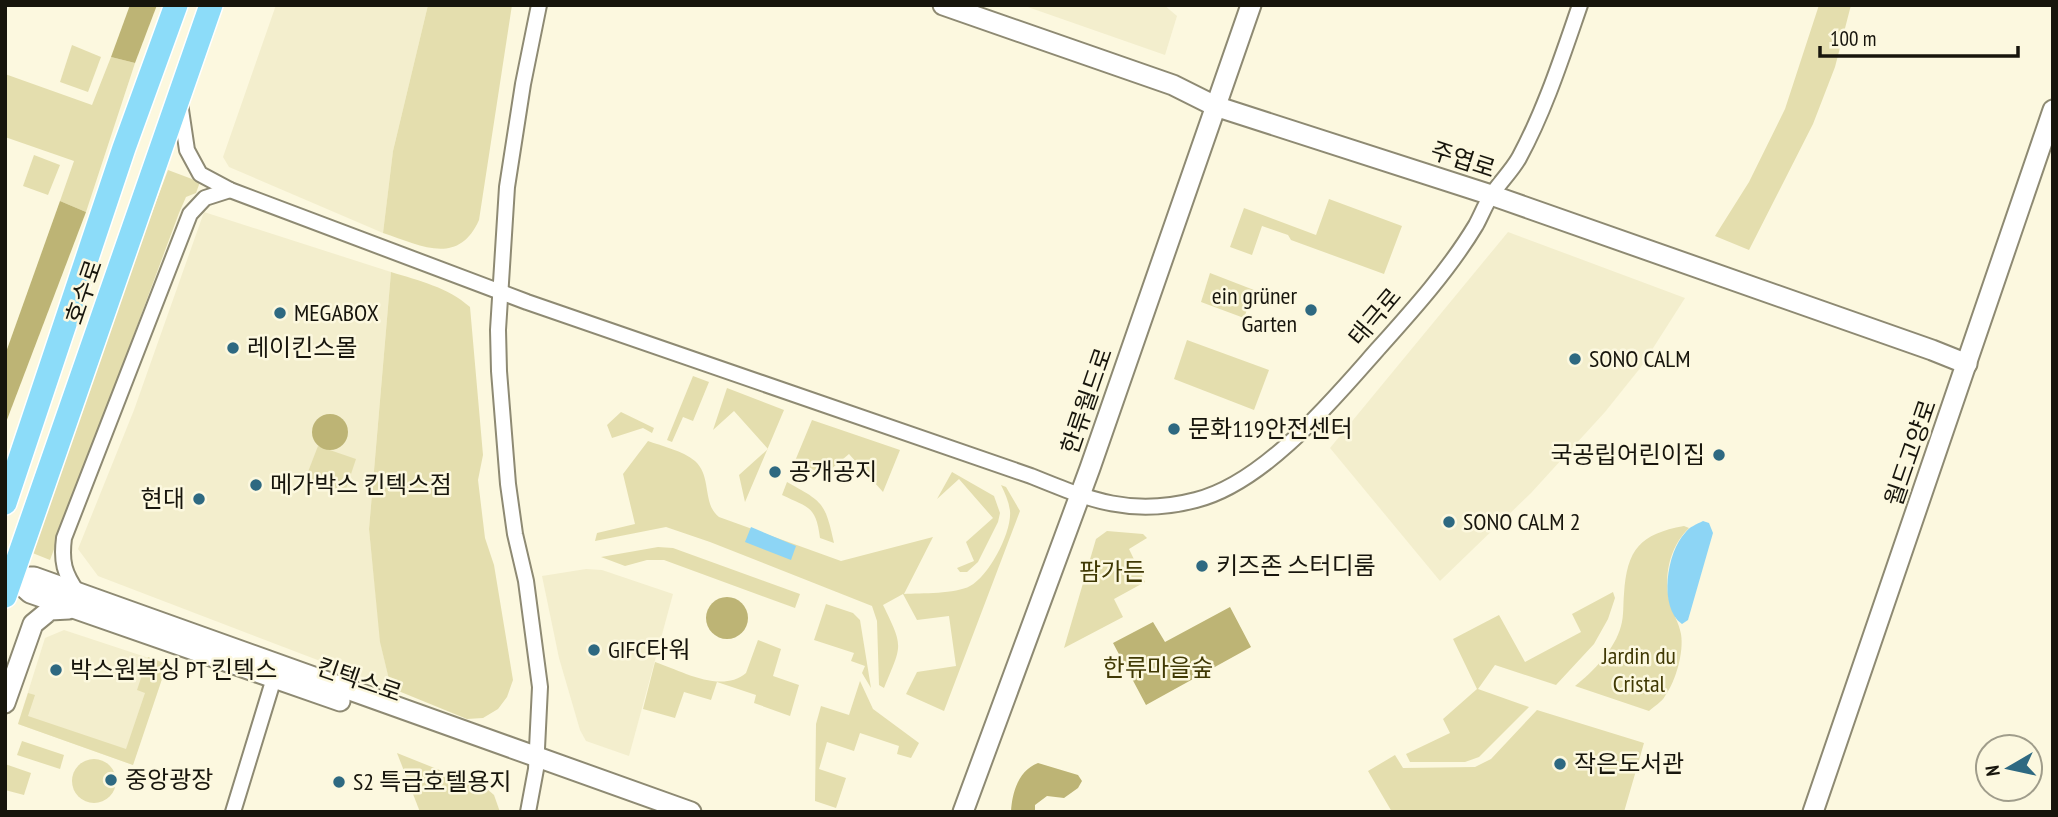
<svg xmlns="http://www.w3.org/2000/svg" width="2058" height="817" font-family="'PT Sans Narrow','Noto Sans KR',sans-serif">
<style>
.built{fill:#f3eecd}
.green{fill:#e4deae}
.forest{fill:#bdb475}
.water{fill:#8dd5f5}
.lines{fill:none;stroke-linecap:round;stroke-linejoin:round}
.street-casing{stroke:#8e8a73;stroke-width:18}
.secondary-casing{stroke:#8e8a73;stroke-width:23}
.primary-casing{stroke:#fff;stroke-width:26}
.street{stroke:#fff;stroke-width:14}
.secondary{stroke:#fff;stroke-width:19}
.primary{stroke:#8cdcf9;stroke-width:23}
.poi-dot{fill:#2e6981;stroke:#fcf8df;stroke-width:2.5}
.labels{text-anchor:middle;stroke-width:5;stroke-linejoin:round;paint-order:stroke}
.street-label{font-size:24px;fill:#17150c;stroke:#fcf8df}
.poi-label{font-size:24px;fill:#17150c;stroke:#fcf8df;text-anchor:start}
.park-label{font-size:24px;fill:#403904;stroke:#fcf8df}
</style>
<rect width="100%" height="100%" fill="#fcf8df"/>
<!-- built -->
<g class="built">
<path d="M276 5H428L393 151 383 233 229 167 223 157Z"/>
<path d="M1022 5H1164L1177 16 1165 55Z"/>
<path d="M204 212 391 272 369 529 381 645 391 688 98 576 78 549 134 410Z"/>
<path d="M1508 232 1685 298 1641 367 1605 412 1531 493 1440 581 1330 448Z"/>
<path d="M586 569 602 570 673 594 629 756 586 741 580 730 559 658 542 576Z"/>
<path d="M64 630 167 664 133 765 18 724 45 638Z"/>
</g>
<!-- green -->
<g class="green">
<path d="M428 5H512L479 220C458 267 420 245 383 233L393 151Z"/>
<path d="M1819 5H1851L1835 67 1813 124 1749 250 1715 236 1749 182 1785 109Z"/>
<path d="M72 45 101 57 88 92 60 82Z"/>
<path d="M111 57 135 63 86 212 60 201 74 161 5 137V74L92 105Z"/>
<path d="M34 155 60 165 48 195 23 186Z"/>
<path d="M168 170 200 182 196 193 186 197 179 213 50 560 25 550Z"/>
<path d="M1329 199 1402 226 1384 274 1291 240 1288 235 1262 226 1252 255 1230 247 1244 208 1316 235Z"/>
<path d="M391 272C420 281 447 287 470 307L483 455 478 480 485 538 494 565 513 680 507 697 498 709 483 718 467 719 391 688 380 642 369 529Z"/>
<path d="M1210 273 1254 290 1244 318 1201 302Z"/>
<path d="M1187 340 1269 370 1254 410 1174 379Z"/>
<path d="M693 376 709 382 693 421 683 417 672 442 667 440Z"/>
<path d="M727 388 784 410 745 502 739 475 768 449 734 411 713 430Z"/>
<path d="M621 412 654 428 652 433 643 428 612 438 607 425Z"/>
<path d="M812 420 900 450 883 492 849 454 824 475 795 461Z"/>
<path d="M648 441C662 446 683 451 695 461 712 476 702 504 719 517L841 561 933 537 904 594C921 593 956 594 970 586 989 576 1012 532 1010 511 1009 502 1005 493 1001 485L1006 487 1020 511 944 711 906 694 917 672 956 666 949 616 917 620 903 594 883 605C904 648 902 644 884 688L879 685 877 621 872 606 710 542 666 527 595 541 597 533 635 524 623 474Z"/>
<path d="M318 446 356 459 345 492 306 477Z"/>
<path d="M952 472 994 496 1000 513 998 522 978 562 967 572H960L957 568 974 561 966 542 993 518 959 479 937 499Z"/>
<path d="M787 482C823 502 825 502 834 543L820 538C816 506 809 508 782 495Z"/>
<path d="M1684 526 1689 528C1669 547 1663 578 1670 603 1673 614 1679 623 1681 634 1684 652 1676 681 1665 696 1662 702 1654 706 1649 711L1575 686C1593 672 1615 649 1621 626 1624 616 1623 604 1624 594 1627 549 1640 534 1684 526Z"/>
<path d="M1107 531 1143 534 1147 538 1129 549 1145 582 1114 599 1123 617 1064 648 1096 539Z"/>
<path d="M658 547 673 548 800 594 795 608 664 560H647L625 566 601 557Z"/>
<path d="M1613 592 1615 598 1608 619 1594 644 1556 685 1495 665 1478 689 1529 707 1479 757 1465 762H1410L1406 754 1450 733 1443 719 1477 689 1453 639 1499 615 1525 662 1581 632 1572 614Z"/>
<path d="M826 604 853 613 860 620 871 688 862 673 865 666 851 661 854 653 814 640Z"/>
<path d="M758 640 781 649 773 676 799 685 790 716 754 703 756 695 717 682 711 700 684 692 675 718 643 709 655 662C682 671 721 694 746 673Z"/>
<path d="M148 657 167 664 133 765 18 724 28 693 35 695 28 716 126 749 145 693 137 690Z"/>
<path d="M860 681 873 709 919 743 911 758 897 754 899 746 860 733 854 751 827 742 819 769 846 778 836 808 815 801 816 724 821 706 849 715Z"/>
<path d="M1537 710 1644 743 1624 812H1464L1463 810 1459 812H1392L1368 771 1395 755 1403 768 1475 767 1491 759Z"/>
<path d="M22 741 64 755 60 769 17 755Z"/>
<path d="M397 753 487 789 494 795 500 812H420Z"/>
<circle cx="94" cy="781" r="22"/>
<path d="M5 764 31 773 24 795 5 790Z"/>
</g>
<!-- forest -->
<g class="forest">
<path d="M130 5H157L135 63 111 57Z"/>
<path d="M60 201 86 212 5 425V355Z"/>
<circle cx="330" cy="432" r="18"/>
<circle cx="727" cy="618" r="21"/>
<path d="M1230 607 1251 647 1146 705 1113 643 1153 622 1165 642Z"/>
<path d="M1038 763 1078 775 1082 781 1078 788 1064 798 1047 796 1035 805V812H1011C1012 792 1019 770 1038 763Z"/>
</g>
<!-- water -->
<g class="water">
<path d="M1703 521 1709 523 1713 533 1688 620 1682 624C1658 607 1667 552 1685 533 1689 527 1697 524 1703 521Z"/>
<path d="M751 527 796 546 791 560 745 542Z"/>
</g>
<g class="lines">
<!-- street casing -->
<g class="street-casing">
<g id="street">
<path d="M180 103 187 150 200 174 230 190 527 302 1031 476C1090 500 1131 517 1196 500 1264 483 1332 401 1377 350 1412 311 1449 270 1476 225 1481 216 1485 205 1491 196 1499 183 1511 172 1519 158 1545 110 1562 57 1580 5"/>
<path d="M78 593C64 573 61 562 64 538L190 214 205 198 230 190"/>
<path d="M233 812 274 678"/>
<path d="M528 812 536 769 540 687 526 581 515 534 508 484 499 371 498 330 507 187 523 84 539 5"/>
</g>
</g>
<!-- secondary casing -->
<g class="secondary-casing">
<g id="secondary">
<path d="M943 5 1173 85 1215 106 1491 195 1932 350 1967 364"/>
<path d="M12 577H34L691 812"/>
<path d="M12 577 30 593 340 701"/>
<path d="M5 703 33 624 50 610 69 609"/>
<path d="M963 812 1090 468 1251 5"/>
<path d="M1813 812 2053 110"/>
</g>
</g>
<!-- primary casing -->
<g class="primary-casing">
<g id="primary">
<path d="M5 503 124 148 176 5"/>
<path d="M5 596 211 5"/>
</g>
</g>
<!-- street -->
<use href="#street" class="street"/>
<!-- secondary -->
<use href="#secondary" class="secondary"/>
<!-- primary -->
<use href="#primary" class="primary"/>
</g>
<!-- markers -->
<g class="poi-dot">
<circle cx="1311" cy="310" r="7"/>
<circle cx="280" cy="313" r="7"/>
<circle cx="233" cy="348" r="7"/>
<circle cx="1575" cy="359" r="7"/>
<circle cx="1174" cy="429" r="7"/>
<circle cx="1719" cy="455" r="7"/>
<circle cx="775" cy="472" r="7"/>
<circle cx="256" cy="485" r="7"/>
<circle cx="199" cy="499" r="7"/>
<circle cx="1449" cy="522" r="7"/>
<circle cx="1202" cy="566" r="7"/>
<circle cx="594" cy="650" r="7"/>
<circle cx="56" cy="670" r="7"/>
<circle cx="1560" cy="764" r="7"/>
<circle cx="111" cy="780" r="7"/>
<circle cx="339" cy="782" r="7"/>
</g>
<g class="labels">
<!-- street labels -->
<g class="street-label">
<text transform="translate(1463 160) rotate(18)" y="8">주엽로</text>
<text transform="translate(84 292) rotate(-71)" y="8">호수로</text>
<text transform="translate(1375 317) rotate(-50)" y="8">태극로</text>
<text transform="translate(1087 401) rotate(-71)" y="8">한류월드로</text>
<text transform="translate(1911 453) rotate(-71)" y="8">월드고양로</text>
<text transform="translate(359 680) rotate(19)" y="8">킨텍스로</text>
</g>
<!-- poi labels -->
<g class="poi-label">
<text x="1297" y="304" text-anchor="end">ein grüner<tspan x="1297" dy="28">Garten</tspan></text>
<text x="294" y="321">MEGABOX</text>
<text x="247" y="356">레이킨스몰</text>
<text x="1589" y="367">SONO CALM</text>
<text x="1188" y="437">문화119안전센터</text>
<text x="1705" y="463" text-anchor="end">국공립어린이집</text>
<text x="789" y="480">공개공지</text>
<text x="270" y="493">메가박스 킨텍스점</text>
<text x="185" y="507" text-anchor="end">현대</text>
<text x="1463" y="530">SONO CALM 2</text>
<text x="1216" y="574">키즈존 스터디룸</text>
<text x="608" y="658">GIFC타워</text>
<text x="70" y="678">박스원복싱 PT 킨텍스</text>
<text x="1574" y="772">작은도서관</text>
<text x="125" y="788">중앙광장</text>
<text x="353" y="790">S2 특급호텔용지</text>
</g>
<!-- park labels -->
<g class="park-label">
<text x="1112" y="580">팜가든</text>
<text x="1639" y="664">Jardin du<tspan x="1639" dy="28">Cristal</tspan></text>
<text x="1158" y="676">한류마을숲</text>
</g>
</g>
<!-- border -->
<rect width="2058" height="817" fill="none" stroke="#17150c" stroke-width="14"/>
<!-- north arrow -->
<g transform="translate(2009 768) rotate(261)"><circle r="33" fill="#fcf8df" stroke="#a09d8b" stroke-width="2"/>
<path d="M0-5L12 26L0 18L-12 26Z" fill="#2e6981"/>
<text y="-10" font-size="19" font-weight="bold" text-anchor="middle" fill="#17150c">N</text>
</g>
<!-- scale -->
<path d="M1820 46v10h198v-10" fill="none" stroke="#17150c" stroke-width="3.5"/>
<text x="1830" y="46" font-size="21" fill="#17150c" stroke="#fcf8df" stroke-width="5" paint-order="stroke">100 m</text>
</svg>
